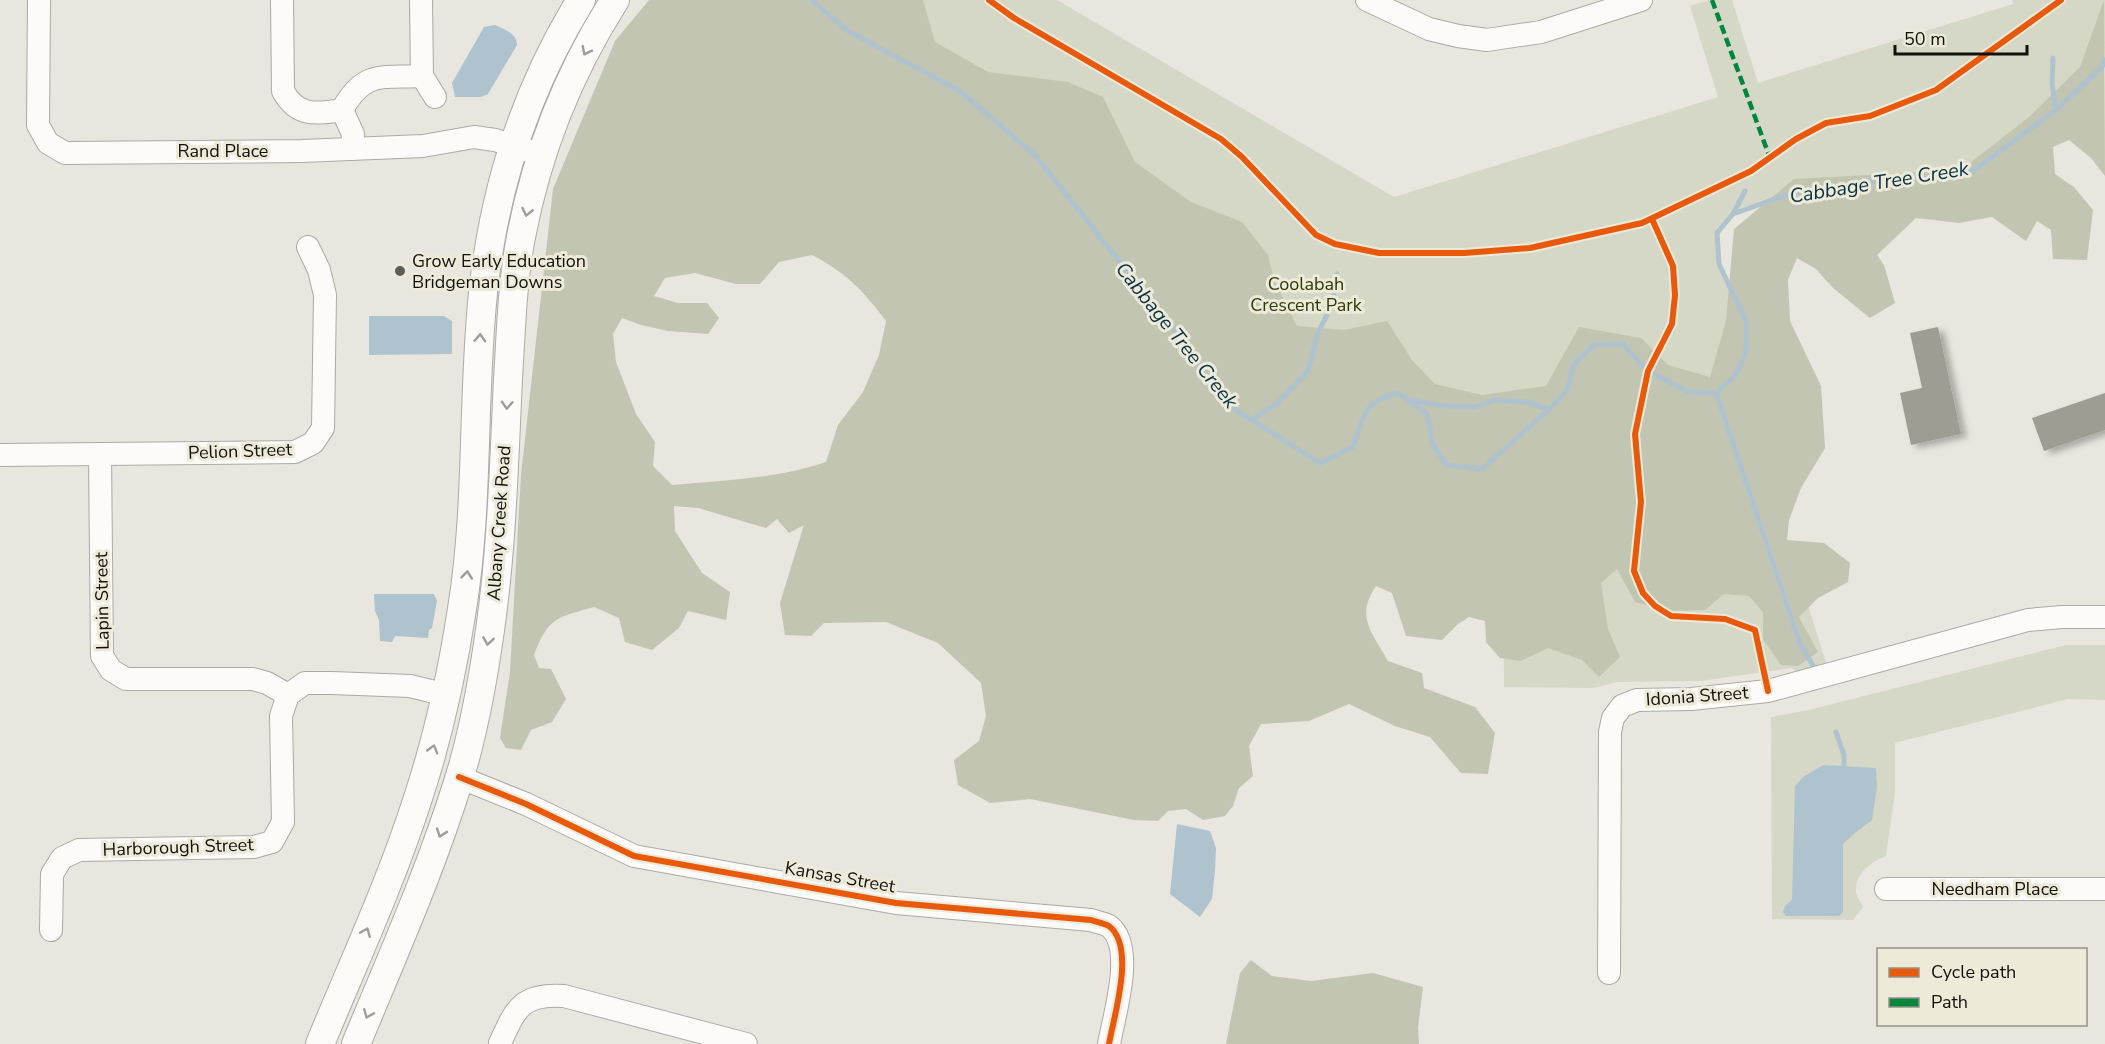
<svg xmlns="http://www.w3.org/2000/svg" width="2105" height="1044" font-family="'Nunito Sans',sans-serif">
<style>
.green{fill:#d5d8c6}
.forest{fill:#c2c5b1;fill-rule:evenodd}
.water{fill:#afc3ce}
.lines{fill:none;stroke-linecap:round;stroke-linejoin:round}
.stream{stroke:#afc3ce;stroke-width:5}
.building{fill:#9e9c93;filter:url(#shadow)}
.minor-casing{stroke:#acaaa4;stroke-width:24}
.major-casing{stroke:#acaaa4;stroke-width:30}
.minor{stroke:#fcfbfa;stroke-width:22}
.major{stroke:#fcfbfa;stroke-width:28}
.quiet{stroke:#00873e;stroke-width:4.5;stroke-dasharray:9 4.5;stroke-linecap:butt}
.cycleway-casing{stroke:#edead9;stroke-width:10}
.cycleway{stroke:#e8590c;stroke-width:6}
.oneway{stroke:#9e9d9b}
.poi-dot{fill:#5d5c56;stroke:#edead9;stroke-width:2}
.labels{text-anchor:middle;stroke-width:6;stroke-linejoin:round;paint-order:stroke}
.street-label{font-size:18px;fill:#12110c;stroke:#edead9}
.poi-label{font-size:18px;fill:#12110c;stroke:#edead9;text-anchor:start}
.park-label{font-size:18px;fill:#303905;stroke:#edead9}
.water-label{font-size:20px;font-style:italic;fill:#073045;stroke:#edead9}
</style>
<defs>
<filter id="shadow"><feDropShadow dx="6" dy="3.5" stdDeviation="3" flood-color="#0004"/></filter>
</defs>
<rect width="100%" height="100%" fill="#e8e6de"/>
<!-- green -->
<g class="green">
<path d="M812 0H1057L1394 197 1718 97 1690 6 1709 0H1732L1758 83 2013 4 2012 0H2105V60L1973 171 1792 193 1733 214 1717 233 1719 264 1747 323 1736 375 1827 666 1803 674 1792 668 1701 681 1618 682 1593 688 1504 687 1503 452 1381 397Z"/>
<path d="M2066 645H2105V700L2068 699 1895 743V793L1886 856C1871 862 1854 874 1856 893 1857 897 1861 903 1863 907L1853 920 1772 919 1771 717 1809 710Z"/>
</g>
<!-- forest -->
<g class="forest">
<path d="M649 0H923L935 42 988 72 1068 82 1103 97 1135 162 1191 202 1242 222 1268 255 1274 280 1297 326 1344 330 1387 321 1412 360 1435 384 1482 395 1546 386 1579 327 1641 338 1668 365 1710 377 1726 321 1734 229 1794 179 1961 170 2029 117 2080 67 2104 0 2105 176 2091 158 2069 140 2053 147 2055 174 2074 187 2093 210 2087 260 2053 259 2051 230 2037 221 2026 241 1992 217 1959 223 1916 218 1877 255 1884 265 1895 303 1870 318 1833 288 1816 269 1797 258 1788 280 1790 321 1821 386 1825 448 1801 488 1789 520 1787 540 1824 543 1850 563 1848 582 1818 598 1799 617 1818 652 1798 666 1781 665 1763 639V612L1749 596 1724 594 1705 610 1671 611 1635 602 1617 569 1601 583 1608 629 1620 657 1599 677 1582 660 1548 648 1521 661 1500 658 1486 642 1485 621 1469 617 1458 624 1442 640 1406 636 1392 593 1376 586C1355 617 1372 632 1388 661L1422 673 1424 688 1475 707 1495 733 1488 774 1461 773 1430 737 1395 726 1349 704 1309 721 1261 724 1249 746 1253 776 1239 788 1233 806 1225 816 1203 820 1186 809 1168 811 1158 821 1134 820 1030 799 990 803 958 785 954 760 979 741 986 716 981 683 938 643 886 622 824 623 811 636 785 635 780 603 804 525 789 533 777 519 766 528 698 508 674 506 675 531 702 573 730 592 726 620 688 611 679 628 652 650 625 642 619 618 594 607C558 617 548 617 534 655L539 668 551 669 566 699 552 722 531 730 521 750 506 748 500 738 510 672 521 475 553 189 615 41ZM812 255C846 273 863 290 886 321L879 355 863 392 838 425 826 462C776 479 724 480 672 485L653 466 655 442 636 414 616 362 613 334 622 318 641 325 668 331 708 334 719 318 707 303H678L654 296 665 278 695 273 736 284H760L779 262Z"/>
<path d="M1251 960 1272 976 1311 981 1373 973 1423 987 1418 1027 1419 1044H1226L1240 973Z"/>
</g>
<!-- water -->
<g class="water">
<path d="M495 25C505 30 517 33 517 45L488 94 481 97H455L452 83 484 27Z"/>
<path d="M369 316H444L452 321V354L369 355Z"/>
<path d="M374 594H434L437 601 432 628 429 630 428 638 395 636 392 642 380 641 379 620 375 611Z"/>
<path d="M1823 765 1876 768 1877 787 1872 820 1855 833 1843 844V912L1839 916H1786L1783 912 1785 906 1792 900 1795 786 1803 777Z"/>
<path d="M1177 824 1210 831 1216 848 1215 871 1212 899 1200 917 1170 894Z"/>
</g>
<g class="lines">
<!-- stream -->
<g class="stream">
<path d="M812 0 848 31 960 91 1034 154 1167 321 1231 407 1320 463 1353 447C1365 415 1362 402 1398 393L1427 414 1433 445 1447 465 1482 469 1556 403 1568 389 1574 364 1594 345 1623 344 1648 371 1689 392 1716 393 1736 375 1746 351 1747 323 1719 264 1717 233 1733 214 1792 193 1899 178H1942L1973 171 2056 110 2102 67 2105 60"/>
<path d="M2053 58 2052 84 2056 110"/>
<path d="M1733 214 1745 191"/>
<path d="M1716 393 1800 644 1815 669"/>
<path d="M1409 400 1444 406 1475 407 1496 400 1526 402 1549 409"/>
<path d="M1251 420 1278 403 1308 371 1318 333 1332 305 1337 274"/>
<path d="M1836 732 1844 755V766"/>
</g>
</g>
<!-- building -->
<g class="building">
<path d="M1938 327 1961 434 1911 445 1900 393 1922 388 1910 333Z"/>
<path d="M2105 393V430L2044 451 2032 418Z"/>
</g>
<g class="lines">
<!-- minor casing -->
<g class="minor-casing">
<g id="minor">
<path d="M39 0 38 125 48 143 65 153 302 151 423 146 474 137 495 140 542 155"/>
<path d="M282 0 283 91C297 117 316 114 342 110"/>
<path d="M1367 0 1429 29 1458 36 1487 40 1541 32 1641 0"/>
<path d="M422 76 435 97"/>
<path d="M342 110C364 70 381 78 422 76L421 0"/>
<path d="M342 110 353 134 352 149"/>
<path d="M0 455 295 452 313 443 323 428 325 295 319 270 308 247"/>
<path d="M100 455 102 656 111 670 126 679H253L267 683 288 695"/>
<path d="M459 777 526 804 634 856 896 903 1091 920C1096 922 1104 923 1109 926 1136 947 1114 1015 1109 1044"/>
<path d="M1886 889H2105"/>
<path d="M51 930 52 874 62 858 79 850 254 847 272 842 283 822 281 716 288 695 305 683H332L410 686 447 695"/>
<path d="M1609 973 1610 732 1613 718 1622 706 1637 700 1691 699 1768 691 2028 620 2062 617H2105"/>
<path d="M500 1043C516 1008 522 993 564 996L746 1044"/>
</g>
</g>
<!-- major casing -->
<g class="major-casing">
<g id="major">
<path d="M320 1044C353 964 391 882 417 801 438 738 452 674 462 609 479 505 472 398 483 293 494 189 526 89 581 0"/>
<path d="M356 1044C392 957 431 870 459 779 474 731 483 680 490 630 502 547 504 462 508 379 511 332 512 284 521 237 537 153 569 72 615 0"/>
</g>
</g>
<!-- minor -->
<use href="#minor" class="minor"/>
<!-- major -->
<use href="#major" class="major"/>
<!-- quiet -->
<path class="quiet" d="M1712 0 1770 158"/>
<!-- cycleway casing -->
<g class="cycleway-casing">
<g id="cycleway">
<path d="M989 0 1014 18 1221 139 1242 157 1316 235 1335 244 1379 253H1464L1530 248 1642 223 1751 171 1796 139 1826 123 1870 116 1936 90 2061 0"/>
<path d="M1652 219 1673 266 1675 295 1672 324 1648 371 1635 434 1641 502 1634 571 1643 593 1655 606 1671 616 1725 619 1755 630 1768 691"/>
<path d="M459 777 526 804 634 856 896 903 1091 920C1096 922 1104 923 1109 926 1136 947 1114 1015 1109 1044"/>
</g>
</g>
<!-- cycleway -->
<use href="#cycleway" class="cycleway"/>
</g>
<!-- one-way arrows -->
<defs><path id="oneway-chevron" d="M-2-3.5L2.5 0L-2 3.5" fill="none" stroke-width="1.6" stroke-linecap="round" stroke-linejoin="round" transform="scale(1.5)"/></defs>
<g class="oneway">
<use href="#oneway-chevron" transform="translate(586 51) rotate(117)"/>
<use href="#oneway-chevron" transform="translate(527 212) rotate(103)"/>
<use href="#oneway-chevron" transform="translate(480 338) rotate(-87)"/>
<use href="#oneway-chevron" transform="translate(507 405) rotate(93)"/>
<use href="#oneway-chevron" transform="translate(467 575) rotate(-84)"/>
<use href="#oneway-chevron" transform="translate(488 641) rotate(99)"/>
<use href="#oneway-chevron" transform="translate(433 749) rotate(-74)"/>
<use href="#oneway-chevron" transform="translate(441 833) rotate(109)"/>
<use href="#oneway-chevron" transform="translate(366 932) rotate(-68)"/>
<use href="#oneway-chevron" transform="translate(368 1014) rotate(112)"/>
</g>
<!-- markers -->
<circle class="poi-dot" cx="400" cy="271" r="6"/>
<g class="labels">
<!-- street labels -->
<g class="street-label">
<text x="223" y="157">Rand Place</text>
<text transform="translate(240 451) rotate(-2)" y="6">Pelion Street</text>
<text transform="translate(499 523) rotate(-86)" y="6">Albany Creek Road</text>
<text transform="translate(102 601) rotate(-91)" y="6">Lapin Street</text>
<text transform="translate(1697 696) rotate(-4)" y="6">Idonia Street</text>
<text transform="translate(178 847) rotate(-2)" y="6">Harborough Street</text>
<text transform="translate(840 877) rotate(10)" y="6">Kansas Street</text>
<text x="1995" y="895">Needham Place</text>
</g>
<!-- poi labels -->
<g class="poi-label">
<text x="412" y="267">Grow Early Education<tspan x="412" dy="21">Bridgeman Downs</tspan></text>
</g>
<!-- park labels -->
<g class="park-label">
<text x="1306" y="290">Coolabah<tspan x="1306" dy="21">Crescent Park</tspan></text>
</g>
<!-- water labels -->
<g class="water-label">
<text transform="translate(1879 182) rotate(-9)" y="7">Cabbage Tree Creek</text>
<text transform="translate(1177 335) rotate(51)" y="7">Cabbage Tree Creek</text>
</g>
</g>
<!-- legend -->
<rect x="1877" y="948" width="210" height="78" fill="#edead9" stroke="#959387" stroke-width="1.5"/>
<rect x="1889" y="968" width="30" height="9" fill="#e8590c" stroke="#959387" stroke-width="1.5"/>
<text x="1931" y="978" font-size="18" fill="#12110c">Cycle path</text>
<rect x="1889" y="998" width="30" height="9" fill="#00873e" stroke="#959387" stroke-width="1.5"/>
<text x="1931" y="1008" font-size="18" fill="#12110c">Path</text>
<!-- scale -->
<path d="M1895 45v9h132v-9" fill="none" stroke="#12110c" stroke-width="3"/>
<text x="1904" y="45" font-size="18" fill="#12110c" stroke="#edead9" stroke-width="4.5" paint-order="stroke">50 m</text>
</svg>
